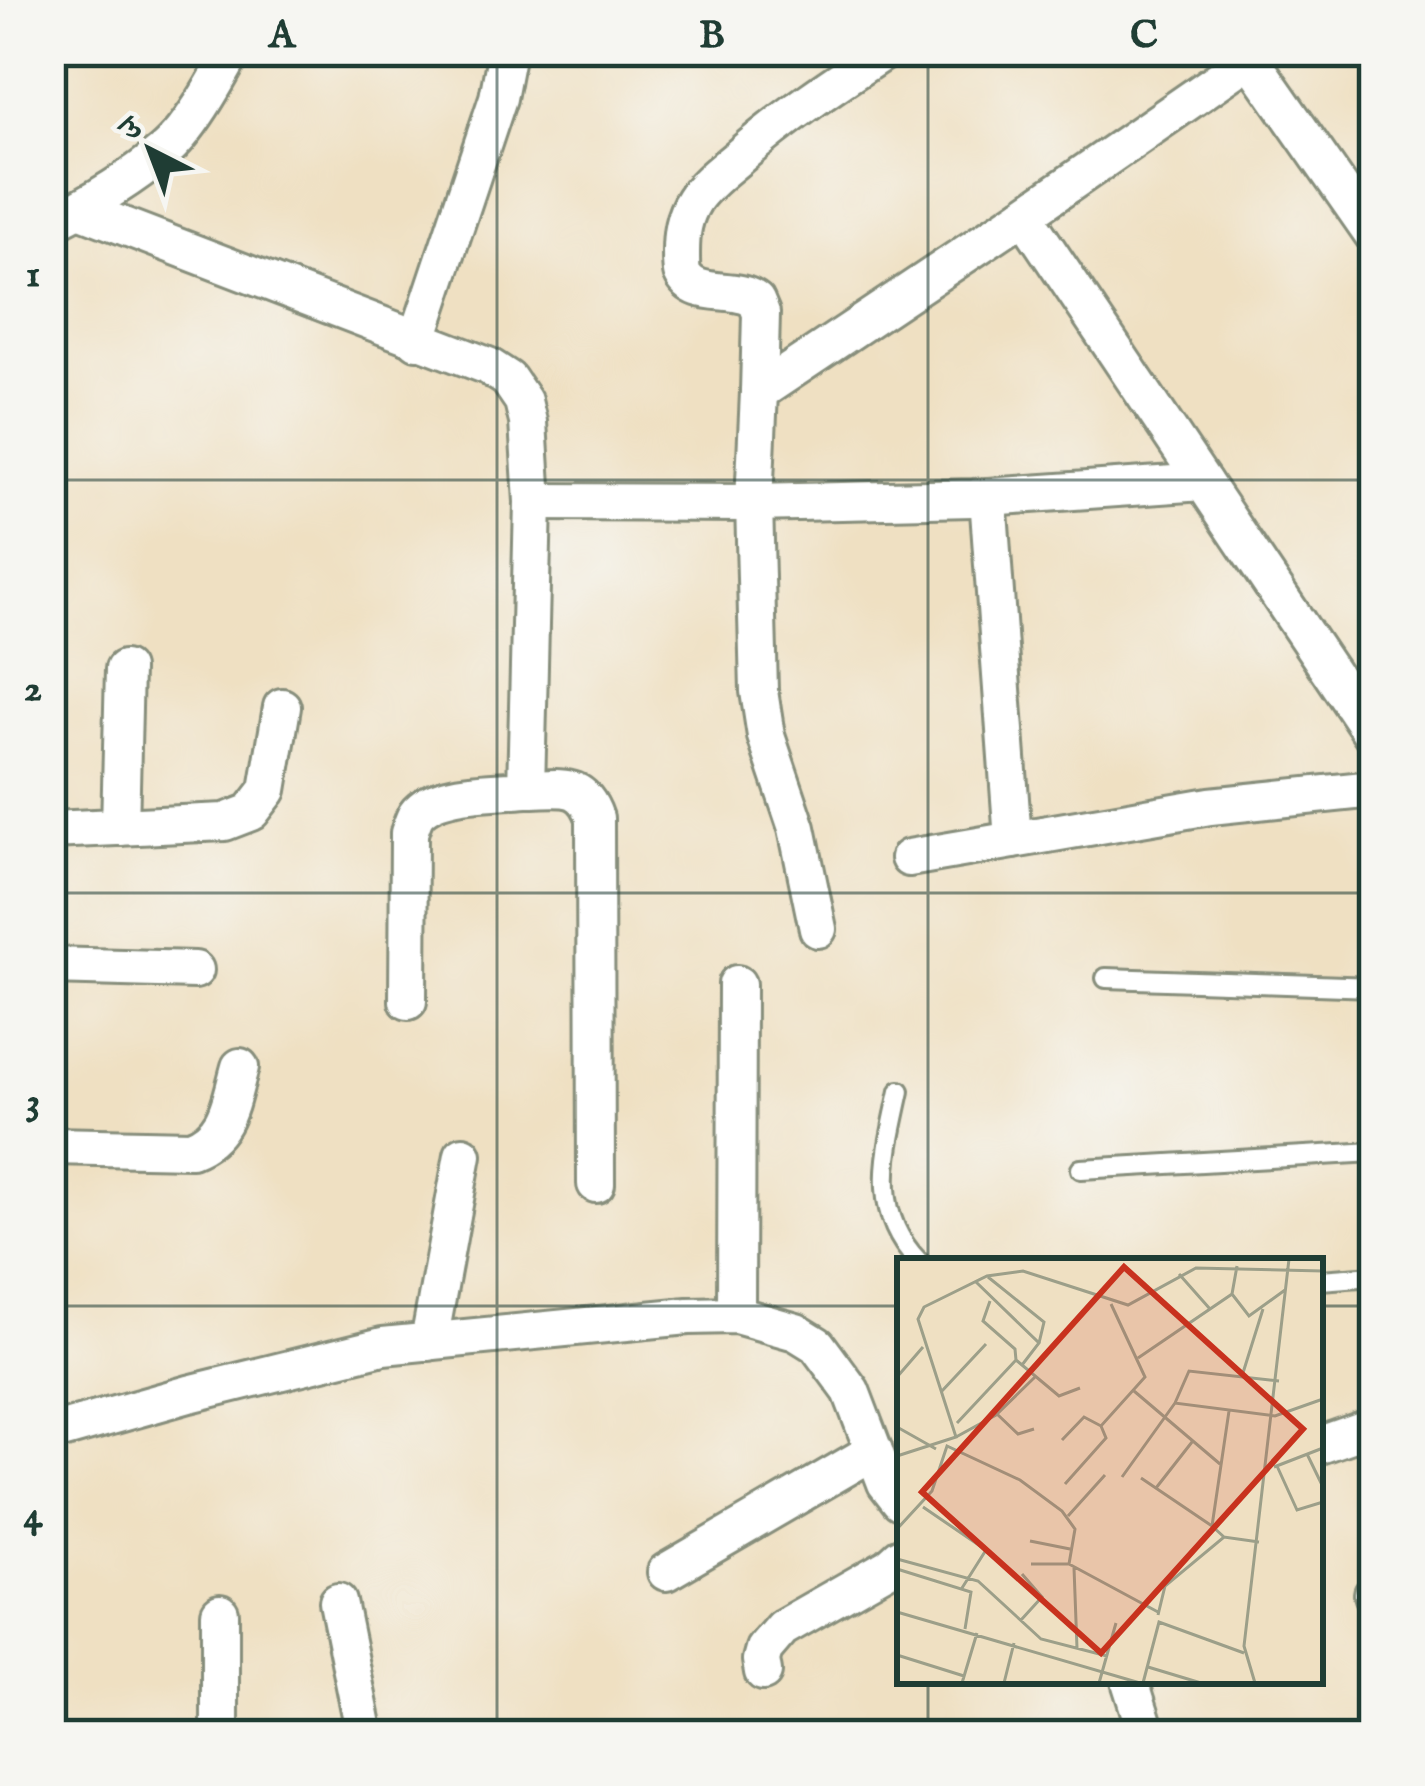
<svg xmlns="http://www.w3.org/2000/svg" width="1425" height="1786" font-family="'IM FELL English','Noto Serif Devanagari',serif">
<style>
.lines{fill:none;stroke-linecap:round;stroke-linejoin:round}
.service-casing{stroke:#878e7b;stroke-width:24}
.minor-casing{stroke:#878e7b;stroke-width:42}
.service{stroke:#fff;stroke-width:18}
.minor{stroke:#fff;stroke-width:36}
.grid{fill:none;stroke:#1f3d34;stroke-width:3;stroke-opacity:0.55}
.inset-road{fill:none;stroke:#9c9f89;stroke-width:3}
.view{fill:#c8321e;fill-opacity:0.15;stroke:#c8321e;stroke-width:6}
.inset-edge{fill:none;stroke:#1f3d34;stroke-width:6}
.neatline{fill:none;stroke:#1f3d34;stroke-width:4.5}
.grid-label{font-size:39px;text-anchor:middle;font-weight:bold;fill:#1f3d34}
</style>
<rect width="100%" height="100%" fill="#f6f6f2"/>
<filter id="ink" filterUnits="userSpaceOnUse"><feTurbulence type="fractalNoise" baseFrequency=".00833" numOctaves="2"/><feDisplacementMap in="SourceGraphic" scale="24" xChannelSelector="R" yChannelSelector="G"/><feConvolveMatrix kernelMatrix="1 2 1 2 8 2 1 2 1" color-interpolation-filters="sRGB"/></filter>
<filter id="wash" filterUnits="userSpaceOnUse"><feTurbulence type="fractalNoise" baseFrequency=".004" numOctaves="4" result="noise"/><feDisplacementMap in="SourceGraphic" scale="48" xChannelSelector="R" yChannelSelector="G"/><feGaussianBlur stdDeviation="2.7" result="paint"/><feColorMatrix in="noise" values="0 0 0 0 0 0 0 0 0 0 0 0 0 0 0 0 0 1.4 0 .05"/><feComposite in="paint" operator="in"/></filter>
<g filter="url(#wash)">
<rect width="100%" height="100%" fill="#efe0c2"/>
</g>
<g filter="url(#ink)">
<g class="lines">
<!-- service casing -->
<g class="service-casing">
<g id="service">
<path d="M1106 978 1374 987"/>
<path d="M900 1091C887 1153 869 1210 918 1261"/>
<path d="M1081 1169 1374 1152"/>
<path d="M1320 1280 1374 1276"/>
</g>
</g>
<!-- minor casing -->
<g class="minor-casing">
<g id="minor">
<path d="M1245 51 1374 236"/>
<path d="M79 209 488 366 508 379 523 401 528 422 533 502 526 789C497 792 435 789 416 815 413 820 411 827 409 833L408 1001"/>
<path d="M1024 215 1374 737"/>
<path d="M51 223C89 204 130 180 163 152 190 130 216 82 233 51"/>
<path d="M417 341 498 98 507 51"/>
<path d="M759 392 761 313 756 301C736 284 694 301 682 272 681 270 681 256 681 253 681 234 683 217 694 200 706 182 725 169 741 155 786 116 834 84 884 51"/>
<path d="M988 497 1013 840"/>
<path d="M533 502 754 503 973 498 1203 482"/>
<path d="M526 789C560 789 582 780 595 818L596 1184"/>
<path d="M120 827 124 669"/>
<path d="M51 830 225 822 251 812 268 790 282 707"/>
<path d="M909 858 1210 806 1374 789"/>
<path d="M818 929 797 828 766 736 759 691 754 503 759 392 1024 215 1251 58 1255 51"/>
<path d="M51 966 195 970"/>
<path d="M51 1146 191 1149C228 1135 230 1102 240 1067"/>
<path d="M736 1315 737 984"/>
<path d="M429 1342 463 1155"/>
<path d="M51 1433 189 1394 383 1346 688 1316 736 1315 796 1332 817 1345 851 1391 886 1483 900 1501"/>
<path d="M1320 1445 1374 1426"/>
<path d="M666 1572 874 1451"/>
<path d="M1373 1594 1374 1597"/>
<path d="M338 1602 365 1735"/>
<path d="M220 1613V1735"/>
<path d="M763 1672 761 1660 764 1649 782 1628 889 1567 900 1557"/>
<path d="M1130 1681 1147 1735"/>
</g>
</g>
<!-- service -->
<use href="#service" class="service"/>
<!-- minor -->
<use href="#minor" class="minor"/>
</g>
</g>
<!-- grid -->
<path class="grid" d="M497 51V1735M928 51V1261M51 480H1374M51 893H1374M51 1306H900M1320 1306H1374M928 1681V1735"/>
<!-- overview -->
<g transform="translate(897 1258)">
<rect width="426" height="426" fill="#efe0c2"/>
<path class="inset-road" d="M282 16 313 51M91 19 147 64 142 85M79 24 142 85 125 107M335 36 352 58 388 32M93 43 86 63 118 91 119 102 162 138 183 130M241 100 335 36 340 8M345 118 366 51M0 119 26 89M237 133 323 206M44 134 89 86M278 145 292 113 382 123M100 156 121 176 137 171M60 165 119 102M0 169 39 191M59 179 99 157 138 119M165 182 187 159 204 168 248 119 214 46M410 196 426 229M0 198 59 179 21 61 27 49 90 18 126 13 231 47 299 10 426 13M380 208 400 252 426 244M377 209 426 190M225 219 278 145 378 158 426 141M244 220 315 268M168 226 209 180 204 168M259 230 295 184M26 249 89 292 65 330M171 258 208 217M0 271 35 233 50 188 123 222 165 253 178 271 172 306 261 354M327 279 315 268 332 153M133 283 173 291M0 301 81 323 144 381 210 398M134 306H172M177 310 180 390M0 311 74 334 68 371M0 354 243 425M261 357 268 328 327 279 362 284M124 362 145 339 125 316M0 397 67 418M251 409 304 425M65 425 80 375M107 425 117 385M202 425 219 365M246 425 262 364 347 395M358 425 347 388 392 1"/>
<path class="view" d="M227 9 406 171 204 395 25 234Z"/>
<rect width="426" height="426" class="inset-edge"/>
</g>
<!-- margin -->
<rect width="1425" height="1786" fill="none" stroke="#f6f6f2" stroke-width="132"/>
<!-- north arrow -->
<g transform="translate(150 150) rotate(318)" stroke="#f6f6f2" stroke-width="9" paint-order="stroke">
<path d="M0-9L21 45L0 30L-21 45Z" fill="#1f3d34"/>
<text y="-18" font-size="33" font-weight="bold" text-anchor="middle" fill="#1f3d34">उ</text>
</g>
<rect x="66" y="66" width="1293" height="1654" class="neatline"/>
<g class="grid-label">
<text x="282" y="47">A</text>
<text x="712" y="47">B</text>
<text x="1144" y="47">C</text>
<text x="33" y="286">1</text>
<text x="33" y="700">2</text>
<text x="33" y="1113">3</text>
<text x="33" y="1527">4</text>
</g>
</svg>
